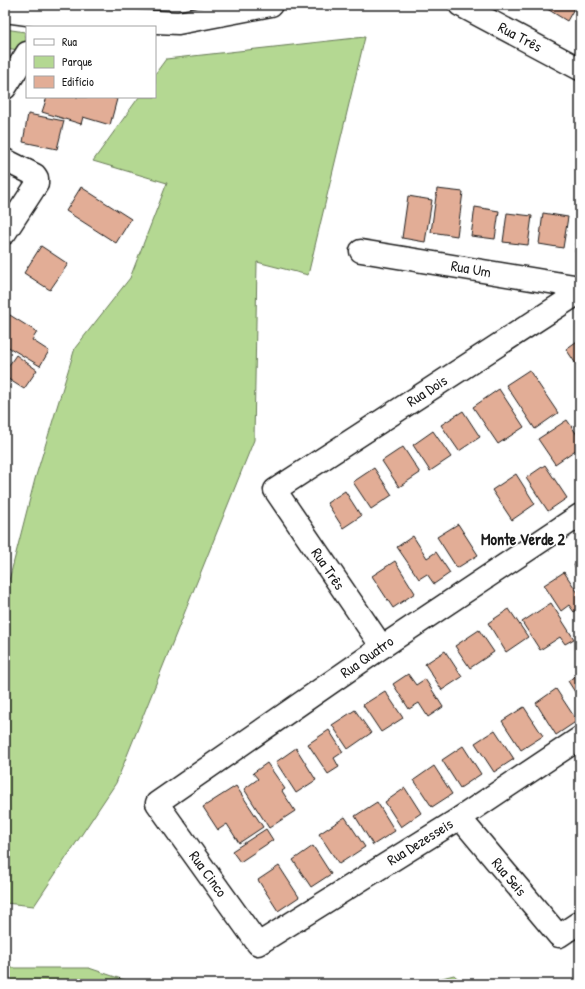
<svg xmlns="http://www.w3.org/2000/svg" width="585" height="989" font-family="'Patrick Hand',sans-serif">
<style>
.green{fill:#b4d892;stroke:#687a57}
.building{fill:#e2ad96;stroke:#1c1c1c}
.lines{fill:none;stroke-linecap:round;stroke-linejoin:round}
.street-casing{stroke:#1c1c1c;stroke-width:25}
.street{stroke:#fff;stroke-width:22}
.labels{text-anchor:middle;stroke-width:3.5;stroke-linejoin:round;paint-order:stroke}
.street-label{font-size:15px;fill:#1c1c1c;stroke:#fff}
.neighbourhood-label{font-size:16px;font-weight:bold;fill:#1c1c1c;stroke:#fff}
</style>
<rect width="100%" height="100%" fill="#fff"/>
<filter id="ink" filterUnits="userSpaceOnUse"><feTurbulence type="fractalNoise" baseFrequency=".025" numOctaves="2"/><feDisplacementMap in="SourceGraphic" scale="8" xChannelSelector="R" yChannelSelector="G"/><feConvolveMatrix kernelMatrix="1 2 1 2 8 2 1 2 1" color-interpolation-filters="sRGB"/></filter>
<g filter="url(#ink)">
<!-- green -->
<g class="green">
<path d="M5 29 25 32 26 41 19 50 5 48Z"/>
<path d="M365 37 308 275 257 262 254 440 116 783 34 906 5 903V596L35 479 75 348 130 278 167 183 93 161 139 97H155V74L166 59Z"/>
<path d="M5 968H89L136 984H5Z"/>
<path d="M454 975 464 984H418Z"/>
</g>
<!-- building -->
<g class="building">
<path d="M545 5H576L567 21 544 7Z"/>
<path d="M47 97H111L117 99 110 125 83 117 81 124 42 112Z"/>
<path d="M28 114 64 121 57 149 23 142Z"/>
<path d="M81 187 131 219 116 243 66 211Z"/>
<path d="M437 189 463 192 457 236 431 232Z"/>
<path d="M408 196 432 200 425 242 402 238Z"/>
<path d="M475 207 499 211 495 239 471 236Z"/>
<path d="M507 213 532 216 528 245 503 242Z"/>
<path d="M543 213 568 217 563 248 539 244Z"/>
<path d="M580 220V252H575Z"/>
<path d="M41 246 68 264 50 290 24 273Z"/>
<path d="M5 312 37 332 32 340 49 351 40 366 5 345Z"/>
<path d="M580 339V370L566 349Z"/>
<path d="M16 355 37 370 24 389 5 377V371Z"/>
<path d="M529 370 558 413 535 429 506 385Z"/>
<path d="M5 385 9 387 5 394Z"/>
<path d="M499 389 524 427 498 444 473 407Z"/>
<path d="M463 411 480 437 459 451 441 425Z"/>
<path d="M567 420 580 439V447L555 464 538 439Z"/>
<path d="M433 431 451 457 430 471 413 445Z"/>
<path d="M403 447 420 473 399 487 382 461Z"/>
<path d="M545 465 567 498 548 511 526 478Z"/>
<path d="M374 468 392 495 371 509 353 482Z"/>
<path d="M516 474 535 504 512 520 492 490Z"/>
<path d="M345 491 361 516 343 528 327 503Z"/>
<path d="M458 524 478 555 457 568 437 537Z"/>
<path d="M413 536 427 558 436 552 450 573 434 584 427 574 419 579 397 547Z"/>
<path d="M580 560V574L574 565Z"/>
<path d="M395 561 415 593 393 608 372 576Z"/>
<path d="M564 572 580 596V608L574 612 569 605 561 611 544 585Z"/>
<path d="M551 603 574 639 565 644 560 637 540 650 522 622Z"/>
<path d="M509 609 528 637 506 652 488 623Z"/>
<path d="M479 630 494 652 470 668 455 646Z"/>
<path d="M445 651 462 677 442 690 425 664Z"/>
<path d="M580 673V700L568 681Z"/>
<path d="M408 674 416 685 425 679 443 707 428 717 419 703 409 709 393 684Z"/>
<path d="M556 689 577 721 556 735 536 703Z"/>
<path d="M385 691 403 718 381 732 363 705Z"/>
<path d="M524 707 543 736 521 750 502 721Z"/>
<path d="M355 710 371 733 348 749 332 725Z"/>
<path d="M329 730 343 752 334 758 339 767 328 774 308 744Z"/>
<path d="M495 730 514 759 494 772 475 743Z"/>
<path d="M463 746 481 774 460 788 442 760Z"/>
<path d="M296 748 316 780 296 793 276 762Z"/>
<path d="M267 763 285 789 282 791 295 811 269 828 244 789 258 779 253 773Z"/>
<path d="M434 766 452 794 432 807 414 780Z"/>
<path d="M236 786 263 827 239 843 227 824 218 830 203 807Z"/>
<path d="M405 788 421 813 401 827 385 802Z"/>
<path d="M377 802 395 831 373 845 355 816Z"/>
<path d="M345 817 365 847 339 864 319 834Z"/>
<path d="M266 829 273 840 240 862 232 851Z"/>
<path d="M313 846 331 874 311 887 293 860Z"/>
<path d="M279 866 299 897 278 911 258 880Z"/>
</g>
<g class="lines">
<!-- street casing -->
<g class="street-casing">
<g id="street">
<path d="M460 5 580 69"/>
<path d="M5 11 50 17 178 23 271 5"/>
<path d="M5 88 27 53"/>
<path d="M5 160 35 175 37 178V184L5 233"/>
<path d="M361 251 580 287"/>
<path d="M580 515 382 647 157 803 258 944 460 818 580 738"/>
<path d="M382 647 275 490 580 292"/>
<path d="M460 818 559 936 580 922"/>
</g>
</g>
<!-- street -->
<use href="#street" class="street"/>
</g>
</g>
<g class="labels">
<!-- street labels -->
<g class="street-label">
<text transform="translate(520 37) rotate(28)" y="5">Rua Três</text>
<text transform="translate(471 269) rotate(10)" y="5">Rua Um</text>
<text transform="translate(427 391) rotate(-33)" y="5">Rua Dois</text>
<text transform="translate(328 569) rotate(56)" y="5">Rua Três</text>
<text transform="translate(367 657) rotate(-35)" y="5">Rua Quatro</text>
<text transform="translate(420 842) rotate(-32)" y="5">Rua Dezesseis</text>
<text transform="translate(208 874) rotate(54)" y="5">Rua Cinco</text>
<text transform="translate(509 877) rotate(50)" y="5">Rua Seis</text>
</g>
<!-- neighbourhood labels -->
<g class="neighbourhood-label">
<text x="523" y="545">Monte Verde 2</text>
</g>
</g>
<!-- margin -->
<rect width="585" height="989" fill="none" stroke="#fff" stroke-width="20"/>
<rect x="10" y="10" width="565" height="969" fill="none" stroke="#1c1c1c" stroke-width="1.5" filter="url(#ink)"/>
<!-- legend -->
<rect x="26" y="26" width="130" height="72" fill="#ffffff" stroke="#a4a4a4"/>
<rect x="34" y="39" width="20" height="6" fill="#ffffff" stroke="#a4a4a4"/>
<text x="62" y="46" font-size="12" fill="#1c1c1c">Rua</text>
<rect x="34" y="56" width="20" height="12" fill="#b4d892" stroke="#a4a4a4"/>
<text x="62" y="66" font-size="12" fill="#1c1c1c">Parque</text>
<rect x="34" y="76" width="20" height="12" fill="#e2ad96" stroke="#a4a4a4"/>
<text x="62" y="86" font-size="12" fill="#1c1c1c">Edifício</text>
</svg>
